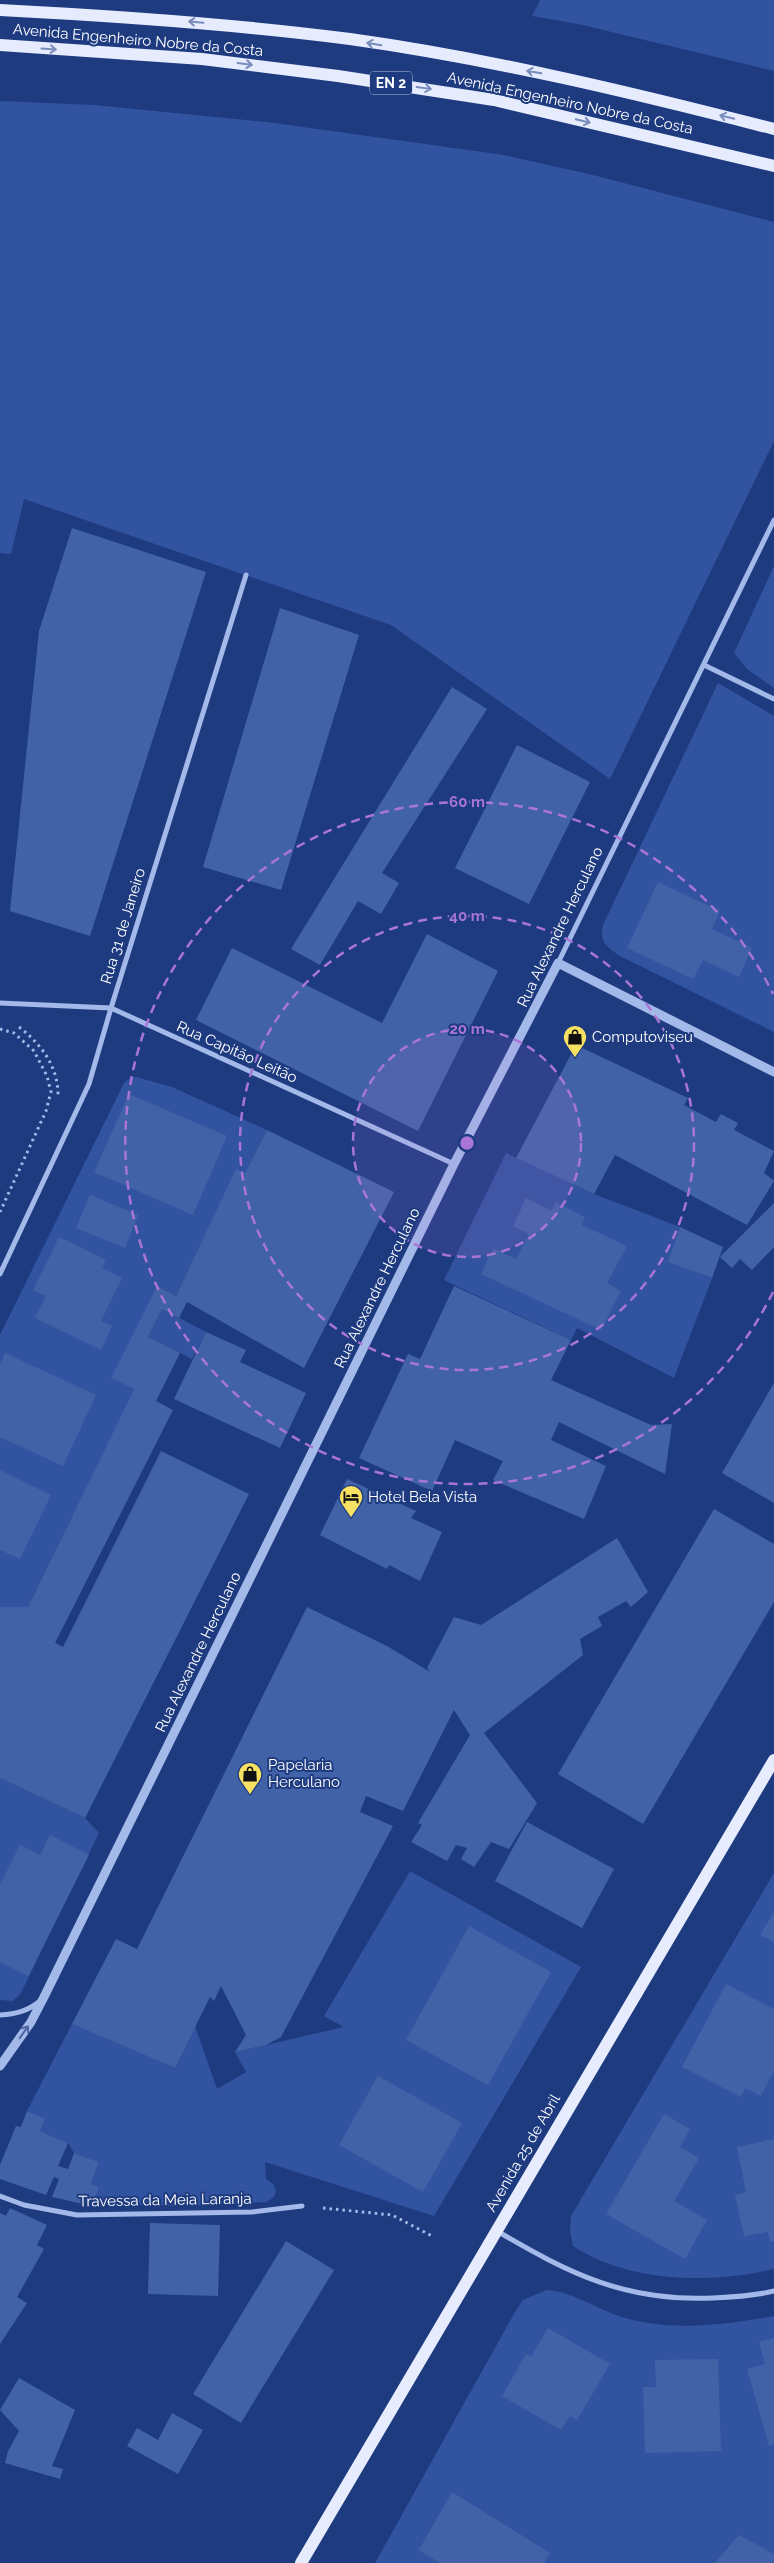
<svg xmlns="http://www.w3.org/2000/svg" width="774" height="2563" font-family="Raleway,sans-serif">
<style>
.green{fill:#32539f}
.building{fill:#4262a8}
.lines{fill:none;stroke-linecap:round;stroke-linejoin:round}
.path{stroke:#a3b9e9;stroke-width:3;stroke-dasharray:2.5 4;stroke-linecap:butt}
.minor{stroke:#a3b9e9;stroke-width:5}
.tertiary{stroke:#a3b9e9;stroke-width:9}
.primary{stroke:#e6ecfe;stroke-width:12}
.oneway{stroke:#788bb9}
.oneway2{stroke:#4d67a5}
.ring{fill:none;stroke:#a976d5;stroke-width:2.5;stroke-dasharray:9 6}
.labels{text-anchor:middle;stroke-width:4;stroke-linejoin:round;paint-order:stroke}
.shield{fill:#1e3b80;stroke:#bcc4d9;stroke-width:1}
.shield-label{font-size:14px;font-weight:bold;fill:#fff}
.street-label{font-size:15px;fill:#fff;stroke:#1e3b80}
.poi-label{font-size:15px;fill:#fff;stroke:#1e3b80;text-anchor:start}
.centre{fill:#a976d5;stroke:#1e3b80;stroke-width:2.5}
.ring-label{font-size:15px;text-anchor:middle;font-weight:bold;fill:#a976d5;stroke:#1e3b80;stroke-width:4;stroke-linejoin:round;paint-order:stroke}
</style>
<rect width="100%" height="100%" fill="#1e3b80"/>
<!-- green -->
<g class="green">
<path d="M540 0H774V71L578 24 532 16Z"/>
<path d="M0 101 94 105 267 122 504 155 597 176 774 222V441L610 779 391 625 24 499 11 554 0 553Z"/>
<path d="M774 566V688L747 669 734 653Z"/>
<path d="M718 683 774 716V1032L620 956C607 947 599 942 603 925Z"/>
<path d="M136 1077 172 1087 267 1130 245 1173 236 1170 176 1296 157 1286 112 1378 134 1389 28 1607H0V1335L124 1083 130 1078Z"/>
<path d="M506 1153 594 1194 680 1227 669 1262 712 1278 674 1378 577 1328 571 1340 444 1280Z"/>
<path d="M162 1309 206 1332 192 1359 148 1337Z"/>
<path d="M0 1778 85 1818 99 1833 21 1993 13 2001 0 2000Z"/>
<path d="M410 1871 581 1967 434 2216 265 2162 266 2179 273 2184 276 2191 274 2197 267 2202 189 2206 83 2204 84 2199 99 2187 91 2184 99 2162 74 2153 68 2143 40 2131 44 2119 27 2111 72 2024 175 2068 195 2026 217 2089 246 2072 235 2052 344 2027 324 2016Z"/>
<path d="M774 1873V2269C711 2284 629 2283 573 2246L570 2231 571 2216Z"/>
<path d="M547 2290C574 2292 596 2309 622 2317 671 2332 725 2325 774 2316V2563H375L515 2312 523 2300Z"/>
</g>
<!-- building -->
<g class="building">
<path d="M72 528 206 572 90 936 10 911 39 631Z"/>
<path d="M280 608 359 635 281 890 203 867Z"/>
<path d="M452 687 487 709 382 873 399 883 381 914 358 901 320 965 291 949Z"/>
<path d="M517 745 590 782 529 904 455 868Z"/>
<path d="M658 882 720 911 712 929 752 948 739 977 703 960 693 979 627 948Z"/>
<path d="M427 934 498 971 418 1131 196 1020 232 948 382 1023Z"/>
<path d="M576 1045 688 1098 684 1105 716 1122 721 1114 738 1123 734 1130 774 1151 764 1173 774 1181 747 1225 615 1155 594 1194 516 1158Z"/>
<path d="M129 1094 227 1136 193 1215 94 1172Z"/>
<path d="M267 1130 394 1192 304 1368 187 1302 179 1318 162 1309 148 1337 180 1353 156 1401 173 1410 55 1643 63 1647 161 1451 249 1494 85 1818 0 1778V1607H28L134 1389 111 1378 157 1286 176 1296 236 1169 245 1173Z"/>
<path d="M90 1195 138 1215 125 1248 76 1228Z"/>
<path d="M526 1198 552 1211 555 1202 585 1217 582 1225 627 1246 607 1283 621 1291 601 1330 481 1274 493 1248 516 1259 529 1234 513 1226Z"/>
<path d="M774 1203V1247L752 1270 740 1259 732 1268 720 1257Z"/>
<path d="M680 1227 723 1247 712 1278 668 1262Z"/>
<path d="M59 1237 106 1260 102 1268 122 1278 101 1321 112 1326 101 1350 35 1318 46 1296 33 1290Z"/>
<path d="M454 1286 571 1340 551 1380 651 1425 672 1424 665 1474 559 1422 551 1440 606 1466 584 1519 493 1480 503 1461 455 1440 432 1491 359 1458 408 1354 420 1359Z"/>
<path d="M206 1332 246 1350 240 1362 306 1393 280 1448 174 1399Z"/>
<path d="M5 1353 96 1395 63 1466 0 1437V1365Z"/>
<path d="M774 1383V1503L722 1473Z"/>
<path d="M0 1470 51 1495 20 1559 0 1550Z"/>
<path d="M347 1479 416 1511 411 1518 442 1532 420 1581 389 1565 387 1569 320 1535Z"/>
<path d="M714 1509 774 1544V1602L643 1824 558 1774Z"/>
<path d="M617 1538 648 1592 631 1607 626 1601 598 1617 602 1626 580 1639 583 1655 484 1733 537 1803 509 1849 491 1842 474 1867 461 1859 467 1848 456 1845 447 1861 411 1842 422 1825 418 1823 470 1735 454 1710 403 1811 366 1796 360 1812 393 1826 281 2037 266 2045 235 2052 246 2035 221 1986 214 2001 210 1997 175 2068 72 2024 116 1939 137 1949 307 1607 387 1646 430 1672 427 1668 454 1617 481 1625Z"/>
<path d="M527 1822 614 1869 582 1928 495 1881Z"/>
<path d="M50 1835 89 1855 28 1976 0 1962V1885L20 1845 40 1855Z"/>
<path d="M774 1912V1942L760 1935Z"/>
<path d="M469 1926 551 1972 488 2085 406 2040Z"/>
<path d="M726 1984 774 2009V2071L761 2096 745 2088 741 2097 682 2067Z"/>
<path d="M378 2076 462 2123 423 2192 339 2145Z"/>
<path d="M27 2111 45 2119 40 2131 68 2143 58 2166 68 2169 74 2153 99 2162 91 2184 99 2187 93 2202 84 2199 83 2204 52 2197 59 2179 54 2177 46 2195 0 2179V2165L16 2126 21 2127Z"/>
<path d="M664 2114 690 2129 680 2147 699 2158 674 2201 707 2220 685 2259 606 2214Z"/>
<path d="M774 2139V2241L770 2242 768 2232 744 2236 735 2195 746 2192 737 2147Z"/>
<path d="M10 2208 47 2225 37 2245 44 2249 17 2297 27 2303 0 2344V2213L6 2216Z"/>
<path d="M150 2223 220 2225 218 2296 148 2294Z"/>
<path d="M286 2241 334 2270 241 2423 193 2394Z"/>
<path d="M548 2328 610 2364 577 2420 570 2416 561 2430 502 2396 526 2354 531 2357Z"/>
<path d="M774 2338V2444L769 2446 747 2369 765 2364 759 2342Z"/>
<path d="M718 2359 721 2451 645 2453 643 2387H656L655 2360Z"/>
<path d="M19 2378 75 2410 52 2466 63 2469 60 2479 5 2463 8 2451 19 2431 0 2410Z"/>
<path d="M172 2413 203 2430 178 2474 127 2446 137 2428 158 2440Z"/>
<path d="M452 2492 550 2553 544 2563H440L419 2550Z"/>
<path d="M739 2535 774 2554V2563H715Z"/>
</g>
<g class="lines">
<!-- path -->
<g class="path">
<path d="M19 1027C41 1044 58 1066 58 1095"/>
<path d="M0 1029 14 1033 34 1051 47 1076 51 1092 46 1111 0 1212"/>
<path d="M323 2208 392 2215 434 2237"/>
</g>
<!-- minor -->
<g class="minor">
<path d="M704 665 774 699"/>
<path d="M558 963 774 520"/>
<path d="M0 1003 111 1008 454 1164"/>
<path d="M0 1274 89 1084 111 1008 246 575"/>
<path d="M0 2015C16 2014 28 2011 40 2001"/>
<path d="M0 2196 24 2205 77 2215 252 2212 302 2206"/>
<path d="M497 2231C570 2274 626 2302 713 2298 734 2297 754 2296 774 2291"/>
</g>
<!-- tertiary -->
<path class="tertiary" d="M0 2066 31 2022 44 1997 454 1164 558 963 774 1072"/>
<!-- primary -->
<g class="primary">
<path d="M0 10C117 16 234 24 350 39 493 59 634 93 774 129"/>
<path d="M0 45 202 59 338 76 494 100 774 166"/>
<path d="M301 2563 774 1760"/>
</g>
</g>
<!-- one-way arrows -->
<defs><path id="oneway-shaft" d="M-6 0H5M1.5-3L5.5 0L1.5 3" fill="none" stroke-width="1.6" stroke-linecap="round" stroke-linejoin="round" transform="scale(1.25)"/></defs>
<g class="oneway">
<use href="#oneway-shaft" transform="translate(196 22) rotate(-175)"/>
<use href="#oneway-shaft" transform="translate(374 44) rotate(-170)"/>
<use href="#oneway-shaft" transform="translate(49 49) rotate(4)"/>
<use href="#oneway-shaft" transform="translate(245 64) rotate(7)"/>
<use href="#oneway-shaft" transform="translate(534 72) rotate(-170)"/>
<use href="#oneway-shaft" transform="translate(424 88) rotate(8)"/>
<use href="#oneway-shaft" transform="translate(727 117) rotate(-166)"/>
<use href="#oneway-shaft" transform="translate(583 121) rotate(13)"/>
</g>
<use class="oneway2" href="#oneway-shaft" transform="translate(24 2032) rotate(-55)"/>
<!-- distance rings -->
<circle cx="467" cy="1143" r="114" fill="#a976d5" fill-opacity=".12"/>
<g class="ring">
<circle cx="467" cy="1143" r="114"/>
<circle cx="467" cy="1143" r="227"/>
<path d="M773 1292A341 341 0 1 1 773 994"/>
</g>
<!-- icons -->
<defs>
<g id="shop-pin" transform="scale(1.25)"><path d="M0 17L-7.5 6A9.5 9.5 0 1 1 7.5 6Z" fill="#f7e162" stroke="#1e3b80"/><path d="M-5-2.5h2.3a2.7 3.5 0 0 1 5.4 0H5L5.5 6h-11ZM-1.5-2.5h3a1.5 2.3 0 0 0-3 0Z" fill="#111"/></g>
<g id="hotel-pin" transform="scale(1.25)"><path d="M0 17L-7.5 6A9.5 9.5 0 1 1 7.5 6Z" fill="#f7e162" stroke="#1e3b80"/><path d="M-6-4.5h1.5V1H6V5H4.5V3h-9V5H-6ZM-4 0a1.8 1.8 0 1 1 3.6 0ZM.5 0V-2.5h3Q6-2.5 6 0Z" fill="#111"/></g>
</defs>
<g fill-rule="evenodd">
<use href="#shop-pin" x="575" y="1037"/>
<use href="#hotel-pin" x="351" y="1497"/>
<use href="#shop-pin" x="250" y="1774"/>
</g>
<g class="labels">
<!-- shield labels -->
<rect class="shield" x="370" y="71.5" width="42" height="23" rx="4"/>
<g class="shield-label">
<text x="391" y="88">EN 2</text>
</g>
<!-- street labels -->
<g class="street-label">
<text transform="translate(138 40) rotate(5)" y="5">Avenida Engenheiro Nobre da Costa</text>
<text transform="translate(570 103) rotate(12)" y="5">Avenida Engenheiro Nobre da Costa</text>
<text transform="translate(123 926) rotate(-73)" y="5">Rua 31 de Janeiro</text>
<text transform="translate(560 927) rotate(-64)" y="5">Rua Alexandre Herculano</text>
<text transform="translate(237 1052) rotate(24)" y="5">Rua Capitão Leitão</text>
<text transform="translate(377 1288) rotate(-64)" y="5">Rua Alexandre Herculano</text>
<text transform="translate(198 1652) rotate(-64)" y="5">Rua Alexandre Herculano</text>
<text transform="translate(523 2153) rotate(-60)" y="5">Avenida 25 de Abril</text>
<text transform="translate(165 2200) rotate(-1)" y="5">Travessa da Meia Laranja</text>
</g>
<!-- poi labels -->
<g class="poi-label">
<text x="592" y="1042">Computoviseu</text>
<text x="368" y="1502">Hotel Bela Vista</text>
<text x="268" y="1770">Papelaria<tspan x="268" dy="17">Herculano</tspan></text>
</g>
</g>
<circle cx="467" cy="1143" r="8" class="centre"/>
<g class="ring-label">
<text x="467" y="807">60 m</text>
<text x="467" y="921">40 m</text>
<text x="467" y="1034">20 m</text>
</g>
</svg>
